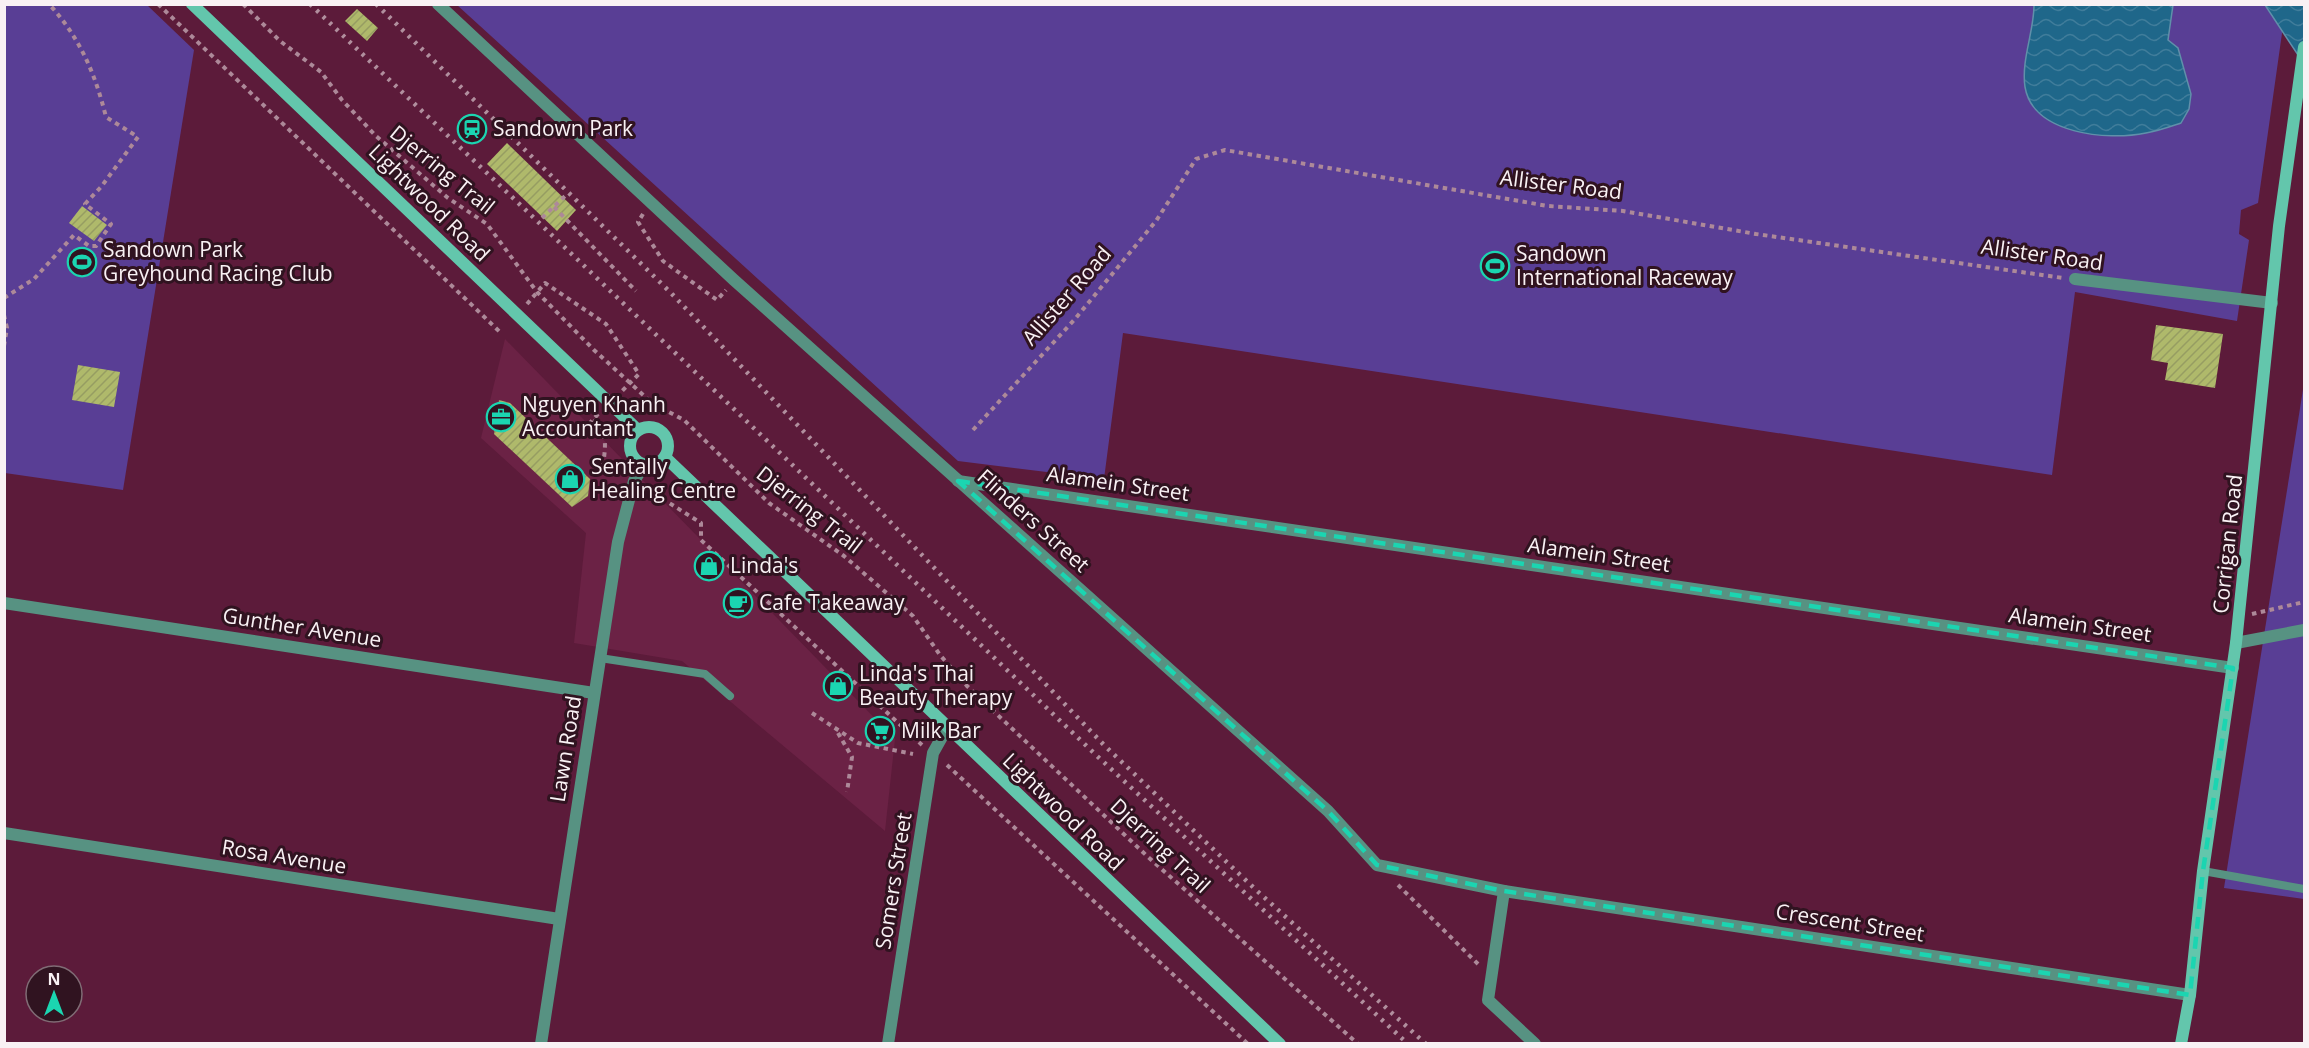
<svg xmlns="http://www.w3.org/2000/svg" width="2309" height="1048" font-family="'Open Sans',sans-serif">
<style>
.built{fill:#6b2245}
.green{fill:#593e95}
.water{fill:url(#water-waves);stroke:#6090aa;stroke-width:1.5}
.building{fill:url(#building-hatch)}
.lines{fill:none;stroke-linecap:round;stroke-linejoin:round}
.path{stroke:#ad8999;stroke-width:4;stroke-dasharray:4.5 4.5;stroke-linecap:butt}
.lane{stroke:#579282;stroke-width:8}
.street{stroke:#579282;stroke-width:12}
.secondary{stroke:#63c6ac;stroke-width:12}
.rail{stroke:#b18f9e;stroke-width:4.5;stroke-dasharray:3 6;stroke-linecap:butt}
.marked{fill:none;stroke:#1bd5b1;stroke-width:4.5;stroke-dasharray:12 8;stroke-linejoin:round}
.labels{text-anchor:middle;stroke-width:6;stroke-linejoin:round;paint-order:stroke}
.poi-label{font-size:21px;fill:#f9f1f4;stroke:#301320;text-anchor:start}
.street-label{font-size:21px;fill:#f9f1f4;stroke:#301320}
</style>
<defs>
<pattern id="water-waves" width="16" height="10" patternUnits="userSpaceOnUse" patternTransform="scale(1.5)"><rect width="16" height="10" fill="#1f678a"/><path d="M0 5q4-4 8 0t8 0" fill="none" stroke="#407d9b"/></pattern>
<pattern id="building-hatch" width="6" height="6" patternUnits="userSpaceOnUse" patternTransform="scale(1.5)"><rect width="6" height="6" fill="#afb96b"/><path d="M-1 1l2-2M0 6l6-6M5 7l2-2" fill="none" stroke="#969d62"/></pattern>
</defs>
<rect width="100%" height="100%" fill="#5c1b3a"/>
<!-- built -->
<path class="built" d="M505 339 895 739 885 831 682 661 574 643 586 533 481 438Z"/>
<!-- green -->
<g class="green">
<path d="M5 5H147L194 50 123 490 5 473Z"/>
<path d="M457 5H2286L2258 203 2241 210 2239 234 2249 240 2237 321 2075 292 2052 475 1123 333 1104 479 958 461Z"/>
<path d="M2304 383V899L2224 888Z"/>
</g>
<!-- water -->
<g class="water">
<path d="M2034 5H2173L2168 40 2178 48 2191 94 2189 109 2181 123C2169 127 2158 131 2146 133 2107 141 2033 134 2025 87 2021 60 2034 32 2034 5Z"/>
<path d="M2265 5H2304V64Z"/>
</g>
<!-- building -->
<g class="building">
<path d="M357 9 378 28 367 41 345 21Z"/>
<path d="M507 143 576 210 557 231 487 164Z"/>
<path d="M82 206 107 225 94 241 69 223Z"/>
<path d="M2156 325 2223 334 2215 388 2165 380 2168 363 2151 360Z"/>
<path d="M78 365 120 372 114 407 72 400Z"/>
<path d="M499 400 510 403 590 479 588 496 572 507 494 434Z"/>
</g>
<g class="lines">
<!-- path -->
<g class="path">
<path d="M158 4 501 333"/>
<path d="M243 4 280 41 321 72 342 100 376 136 448 198 487 224 537 292 594 350 652 403 684 420 769 503 844 556 913 616 940 655 967 686 1147 856 1358 1044"/>
<path d="M554 207 636 291"/>
<path d="M643 214 638 222 663 261 717 300 726 290"/>
<path d="M542 218 565 196"/>
<path d="M4 298 34 279 74 235 89 246H96L111 224 85 204 101 187 138 137 106 117C95 73 80 38 49 4"/>
<path d="M527 304 545 283 606 324 639 374 620 393"/>
<path d="M4 315 7 328 4 346"/>
<path d="M593 420C609 433 605 448 603 466L622 475"/>
<path d="M589 424 599 413"/>
<path d="M973 430 1075 319 1156 221 1196 159 1225 150 1548 206 1623 211 1756 234 2063 278"/>
<path d="M647 489 701 523V540L922 745"/>
<path d="M2252 614 2304 602"/>
<path d="M812 713 858 743 913 754"/>
<path d="M838 733 852 757 847 792"/>
<path d="M947 765 1248 1044"/>
<path d="M1398 885 1478 964"/>
</g>
<!-- lane -->
<g class="lane">
<path d="M600 658 705 674 730 696"/>
<path d="M2203 871 2304 889"/>
</g>
<!-- street -->
<g class="street">
<path d="M438 4 734 280 1328 811 1377 865 1504 891 1488 1000 1535 1044"/>
<path d="M2075 279 2272 303"/>
<path d="M958 481 2233 668"/>
<path d="M4 603 594 693"/>
<path d="M2236 643 2304 630"/>
<path d="M4 833 559 919"/>
<path d="M1504 891 2190 995"/>
<path d="M541 1044 618 542 634 481 644 465"/>
<path d="M888 1044 933 753 947 728"/>
</g>
<!-- secondary -->
<g class="secondary">
<path d="M192 4 638 430"/>
<circle cx="649" cy="446" r="19"/>
<path d="M665 457 1280 1044"/>
<path d="M2181 1044 2190 995 2203 871 2236 643 2279 226 2304 47"/>
</g>
<!-- rail -->
<g class="rail">
<path d="M310 4 1096 755 1408 1044"/>
<path d="M376 4 671 293 1104 745 1255 889 1426 1044"/>
</g>
</g>
<!-- marked area -->
<path class="marked" d="M958 481 2233 668 2203 871 2190 995 1504 891 1377 865 1328 811Z"/>
<!-- icons -->
<defs>
<g id="station-ring" transform="scale(1.5)"><circle r="9.5" fill="#301320" stroke="#1bd5b1" stroke-width="1.5"/><path d="M-3-6H3Q5-6 5-4V2Q5 4 3 4L4.5 6H3L1.5 4h-3L-3 6H-4.5L-3 4Q-5 4-5 2V-4Q-5-6-3-6ZM-3.5-4v3h7v-3ZM-3.5 1v1.5H-2V1ZM2 1v1.5H3.5V1Z" fill="#1bd5b1"/></g>
<g id="stadium-ring" transform="scale(1.5)"><circle r="9.5" fill="#301320" stroke="#1bd5b1" stroke-width="1.5"/><path d="M0-5a6.5 5 0 1 0 0 10a6.5 5 0 1 0 0-10ZM-3.5-1.8h7v3.6h-7Z" fill="#1bd5b1"/></g>
<g id="office-ring" transform="scale(1.5)"><circle r="9.5" fill="#301320" stroke="#1bd5b1" stroke-width="1.5"/><path d="M-6-3h4V-5.5h4V-3h4V5H-6ZM-1-4.5V-3h2v-1.5ZM-6 0V1H6V0Z" fill="#1bd5b1"/></g>
<g id="shop-ring" transform="scale(1.5)"><circle r="9.5" fill="#301320" stroke="#1bd5b1" stroke-width="1.5"/><path d="M-5-2.5h2.3a2.7 3.5 0 0 1 5.4 0H5L5.5 6h-11ZM-1.5-2.5h3a1.5 2.3 0 0 0-3 0Z" fill="#1bd5b1"/></g>
<g id="cafe-ring" transform="scale(1.5)"><circle r="9.5" fill="#301320" stroke="#1bd5b1" stroke-width="1.5"/><path d="M-5.5-4.5H6V0H3Q3 3.5 0 3.5H-2.5Q-5.5 3.5-5.5 0ZM3-3.2v2h1.7v-2ZM-6 4.5H4V6H-6Z" fill="#1bd5b1"/></g>
<g id="supermarket-ring" transform="scale(1.5)"><circle r="9.5" fill="#301320" stroke="#1bd5b1" stroke-width="1.5"/><path d="M-6-5.5h2.5l.6 2H6L4.5 2H-2.5L-4.4-4H-6ZM-1.5 3.2a1.3 1.3 0 1 0 .1 0ZM3 3.2a1.3 1.3 0 1 0 .1 0Z" fill="#1bd5b1"/></g>
</defs>
<g fill-rule="evenodd">
<use href="#station-ring" x="472" y="129"/>
<use href="#stadium-ring" x="82" y="262"/>
<use href="#stadium-ring" x="1495" y="266"/>
<use href="#office-ring" x="501" y="417"/>
<use href="#shop-ring" x="570" y="479"/>
<use href="#shop-ring" x="709" y="566"/>
<use href="#cafe-ring" x="738" y="603"/>
<use href="#shop-ring" x="838" y="686"/>
<use href="#supermarket-ring" x="880" y="731"/>
</g>
<g class="labels">
<!-- poi labels -->
<g class="poi-label">
<text x="493" y="136">Sandown Park</text>
<text x="103" y="257">Sandown Park<tspan x="103" dy="24">Greyhound Racing Club</tspan></text>
<text x="1516" y="261">Sandown<tspan x="1516" dy="24">International Raceway</tspan></text>
<text x="522" y="412">Nguyen Khanh<tspan x="522" dy="24">Accountant</tspan></text>
<text x="591" y="474">Sentally<tspan x="591" dy="24">Healing Centre</tspan></text>
<text x="730" y="573">Linda's</text>
<text x="759" y="610">Cafe Takeaway</text>
<text x="859" y="681">Linda's Thai<tspan x="859" dy="24">Beauty Therapy</tspan></text>
<text x="901" y="738">Milk Bar</text>
</g>
<!-- street labels -->
<g class="street-label">
<text transform="translate(442 170) rotate(39)" y="7">Djerring Trail</text>
<text transform="translate(1561 185) rotate(7)" y="7">Allister Road</text>
<text transform="translate(429 203) rotate(44)" y="7">Lightwood Road</text>
<text transform="translate(2042 255) rotate(8)" y="7">Allister Road</text>
<text transform="translate(1067 296) rotate(-49)" y="7">Allister Road</text>
<text transform="translate(1118 484) rotate(8)" y="7">Alamein Street</text>
<text transform="translate(809 510) rotate(38)" y="7">Djerring Trail</text>
<text transform="translate(1033 521) rotate(42)" y="7">Flinders Street</text>
<text transform="translate(2228 544) rotate(-84)" y="7">Corrigan Road</text>
<text transform="translate(1599 555) rotate(8)" y="7">Alamein Street</text>
<text transform="translate(2080 625) rotate(8)" y="7">Alamein Street</text>
<text transform="translate(302 628) rotate(9)" y="7">Gunther Avenue</text>
<text transform="translate(566 749) rotate(-81)" y="7">Lawn Road</text>
<text transform="translate(1063 812) rotate(44)" y="7">Lightwood Road</text>
<text transform="translate(1160 846) rotate(43)" y="7">Djerring Trail</text>
<text transform="translate(284 857) rotate(9)" y="7">Rosa Avenue</text>
<text transform="translate(894 881) rotate(-81)" y="7">Somers Street</text>
<text transform="translate(1850 923) rotate(9)" y="7">Crescent Street</text>
</g>
</g>
<!-- border -->
<rect width="2309" height="1048" fill="none" stroke="#f9f1f4" stroke-width="12"/>
<!-- north arrow -->
<g transform="translate(54 994)"><circle r="28" fill="#301320" stroke="#806c75" stroke-width="1.5"/>
<path d="M0-4.5L10 22L0 15L-10 22Z" fill="#1bd5b1"/>
<text y="-9" font-size="16" font-weight="bold" text-anchor="middle" fill="#f9f1f4">N</text>
</g>
</svg>
